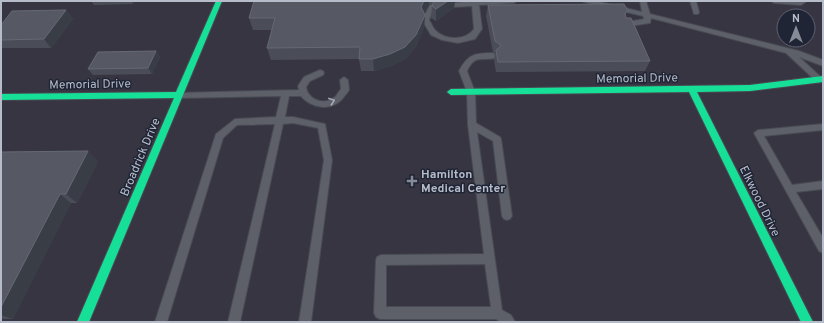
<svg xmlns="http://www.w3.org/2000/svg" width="824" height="323" font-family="Overpass,sans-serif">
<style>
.medical{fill:#383543;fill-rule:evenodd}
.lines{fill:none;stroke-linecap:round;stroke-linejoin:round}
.lane-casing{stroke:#484b53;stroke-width:2}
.fast-casing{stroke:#484b53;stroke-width:2}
.lane{fill:#5d6068;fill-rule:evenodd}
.fast{fill:#16e098;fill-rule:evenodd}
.wall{fill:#4a4d57}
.shaded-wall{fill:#393d46}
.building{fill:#565963;stroke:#656973}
.oneway{stroke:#a5aab6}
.poi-dot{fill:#868b98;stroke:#1f2535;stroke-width:1.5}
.labels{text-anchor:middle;stroke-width:3;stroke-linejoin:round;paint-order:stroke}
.street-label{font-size:12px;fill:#b7bcca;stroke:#1f2535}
.poi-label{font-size:12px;font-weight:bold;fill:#b7bcca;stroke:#1f2535;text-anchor:start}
</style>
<rect width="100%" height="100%" fill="#2c303a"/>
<!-- medical -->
<path class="medical" d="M1 1H823V322H1ZM784 16H808V40H784Z"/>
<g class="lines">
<!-- lane casing -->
<g class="lane-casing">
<g id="lane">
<path d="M475 1H517L514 3 479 5 482 29 475 39 458 43 442 40 431 35 422 20 430 5ZM472 6 474 29C466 40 447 41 436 31 433 28 431 23 429 20L434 8Z"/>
<path d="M583 1H596L642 12 640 1H646L650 14 799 51 823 60V66L799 57 823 79 822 81H816L786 53 651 18 650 23 624 27H622V23L644 19 643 16 584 2Z"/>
<path d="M690 1H696L699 12 698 14H694Z"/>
<path d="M771 1H807L801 5 774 3Z"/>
<path d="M493 53 497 56 496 58C481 61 475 54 467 71L475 92 476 123 500 137 501 139 512 216 510 219 507 220 504 219 502 216 493 141 477 132 502 310 511 315 515 322H501L496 319H380L376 317 374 313 376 260 377 257 381 255 484 254 468 125 467 92 459 71C468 54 475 53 493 53ZM485 264 491 307H386V265Z"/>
<path d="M320 70 323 71 324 73 323 75 310 81 306 87C308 100 324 106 335 97 337 95 339 91 341 89L340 80 344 77 348 80C348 83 349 87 349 90 348 92 345 95 343 98 332 112 311 108 301 96H289L285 117H293L325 124 332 160 311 322H299L324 160 318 128 293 123 283 124 240 322H228L275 124 237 125 223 138 167 322H155L216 134 235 119 276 117 281 96 179 98 175 95 176 93 299 90 298 86 304 77Z"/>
<path d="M823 124V130L764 136 792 185 823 181V189L796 192 823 238V253L819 251 754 133 758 130Z"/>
</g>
</g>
<!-- fast casing -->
<g class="fast-casing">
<g id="fast">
<path d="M216 1H222L89 322H77L174 98 1 100V94L176 92Z"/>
<path d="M823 76V82L750 91 697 92 813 322H801L689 92 451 95 447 92 451 89 750 85Z"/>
</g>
</g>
<!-- lane -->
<use href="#lane" class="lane"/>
<!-- fast -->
<use href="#fast" class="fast"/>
</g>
<!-- wall -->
<g class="wall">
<path d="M91 1H135L133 4 94 5Z"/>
<path d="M254 1H459H455L454 8 436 21 431 18 432 6 433 4H429L424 13 425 15 424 27 416 47 405 59 391 66 374 71H361L359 59 271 60 267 48 272 30H253L249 18Z"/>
<path d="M488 5 626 15V18L650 61 645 71 496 72 494 60 495 53 493 52 486 16Z"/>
<path d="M66 10 73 19 51 48H1V25Z"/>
<path d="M156 51 160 57 152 74 93 75 88 69Z"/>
<path d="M1 152 98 161 77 203H71L13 319H1Z"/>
</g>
<!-- shaded-wall -->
<g class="shaded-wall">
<path d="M131 1H135L133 4Z"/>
<path d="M424 1H429V4L421 19V7Z"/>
<path d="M448 1H455L454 8 436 21V9Z"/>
<path d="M66 10 73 19 51 48 44 39Z"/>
<path d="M425 15 424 27 416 47 405 59 391 66 374 71 373 59Z"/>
<path d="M156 51 160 57 152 74 148 68Z"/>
<path d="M88 151 98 161 77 203 66 194Z"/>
<path d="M60 194 71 203 13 319 1 315V307Z"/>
</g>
<!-- building -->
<g class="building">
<path d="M254 1H424L421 7 425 15 416 35 405 47 390 54 373 59H359L360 47 267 48 275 18H249Z"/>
<path d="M434 1H448L436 9 432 6Z"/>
<path d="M624 4 628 11 625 13 626 18H631L650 61 498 62 496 50 499 48 501 45 495 41 488 5Z"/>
<path d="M66 10 44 39 1 40V25L12 11Z"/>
<path d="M156 51 148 68 88 69 98 52Z"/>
<path d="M88 151 66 194H60L1 307V152Z"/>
</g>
<!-- one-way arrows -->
<defs><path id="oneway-chevron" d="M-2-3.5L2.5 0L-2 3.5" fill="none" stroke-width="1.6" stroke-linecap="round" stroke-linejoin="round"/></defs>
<use class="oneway" href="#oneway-chevron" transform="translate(332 101) rotate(-20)"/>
<!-- markers -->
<path class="poi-dot" d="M410 175h4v4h4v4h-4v4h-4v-4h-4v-4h4z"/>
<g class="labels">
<!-- street labels -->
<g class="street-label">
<text transform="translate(637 78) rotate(-1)" y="4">Memorial Drive</text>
<text transform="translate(90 84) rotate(-1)" y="4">Memorial Drive</text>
<text transform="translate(140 157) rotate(-67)" y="4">Broadrick Drive</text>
<text transform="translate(760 201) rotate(64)" y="4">Elkwood Drive</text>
</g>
<!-- poi labels -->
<g class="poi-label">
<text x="421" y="178">Hamilton<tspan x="421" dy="14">Medical Center</tspan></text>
</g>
</g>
<!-- border -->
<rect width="824" height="323" fill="none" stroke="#b7bcca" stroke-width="4"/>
<!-- north arrow -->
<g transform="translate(796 28)"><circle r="19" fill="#1f2535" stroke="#5c6171"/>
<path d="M0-3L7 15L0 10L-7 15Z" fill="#868b98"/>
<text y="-6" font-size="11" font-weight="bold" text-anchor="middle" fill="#b7bcca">N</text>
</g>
</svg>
